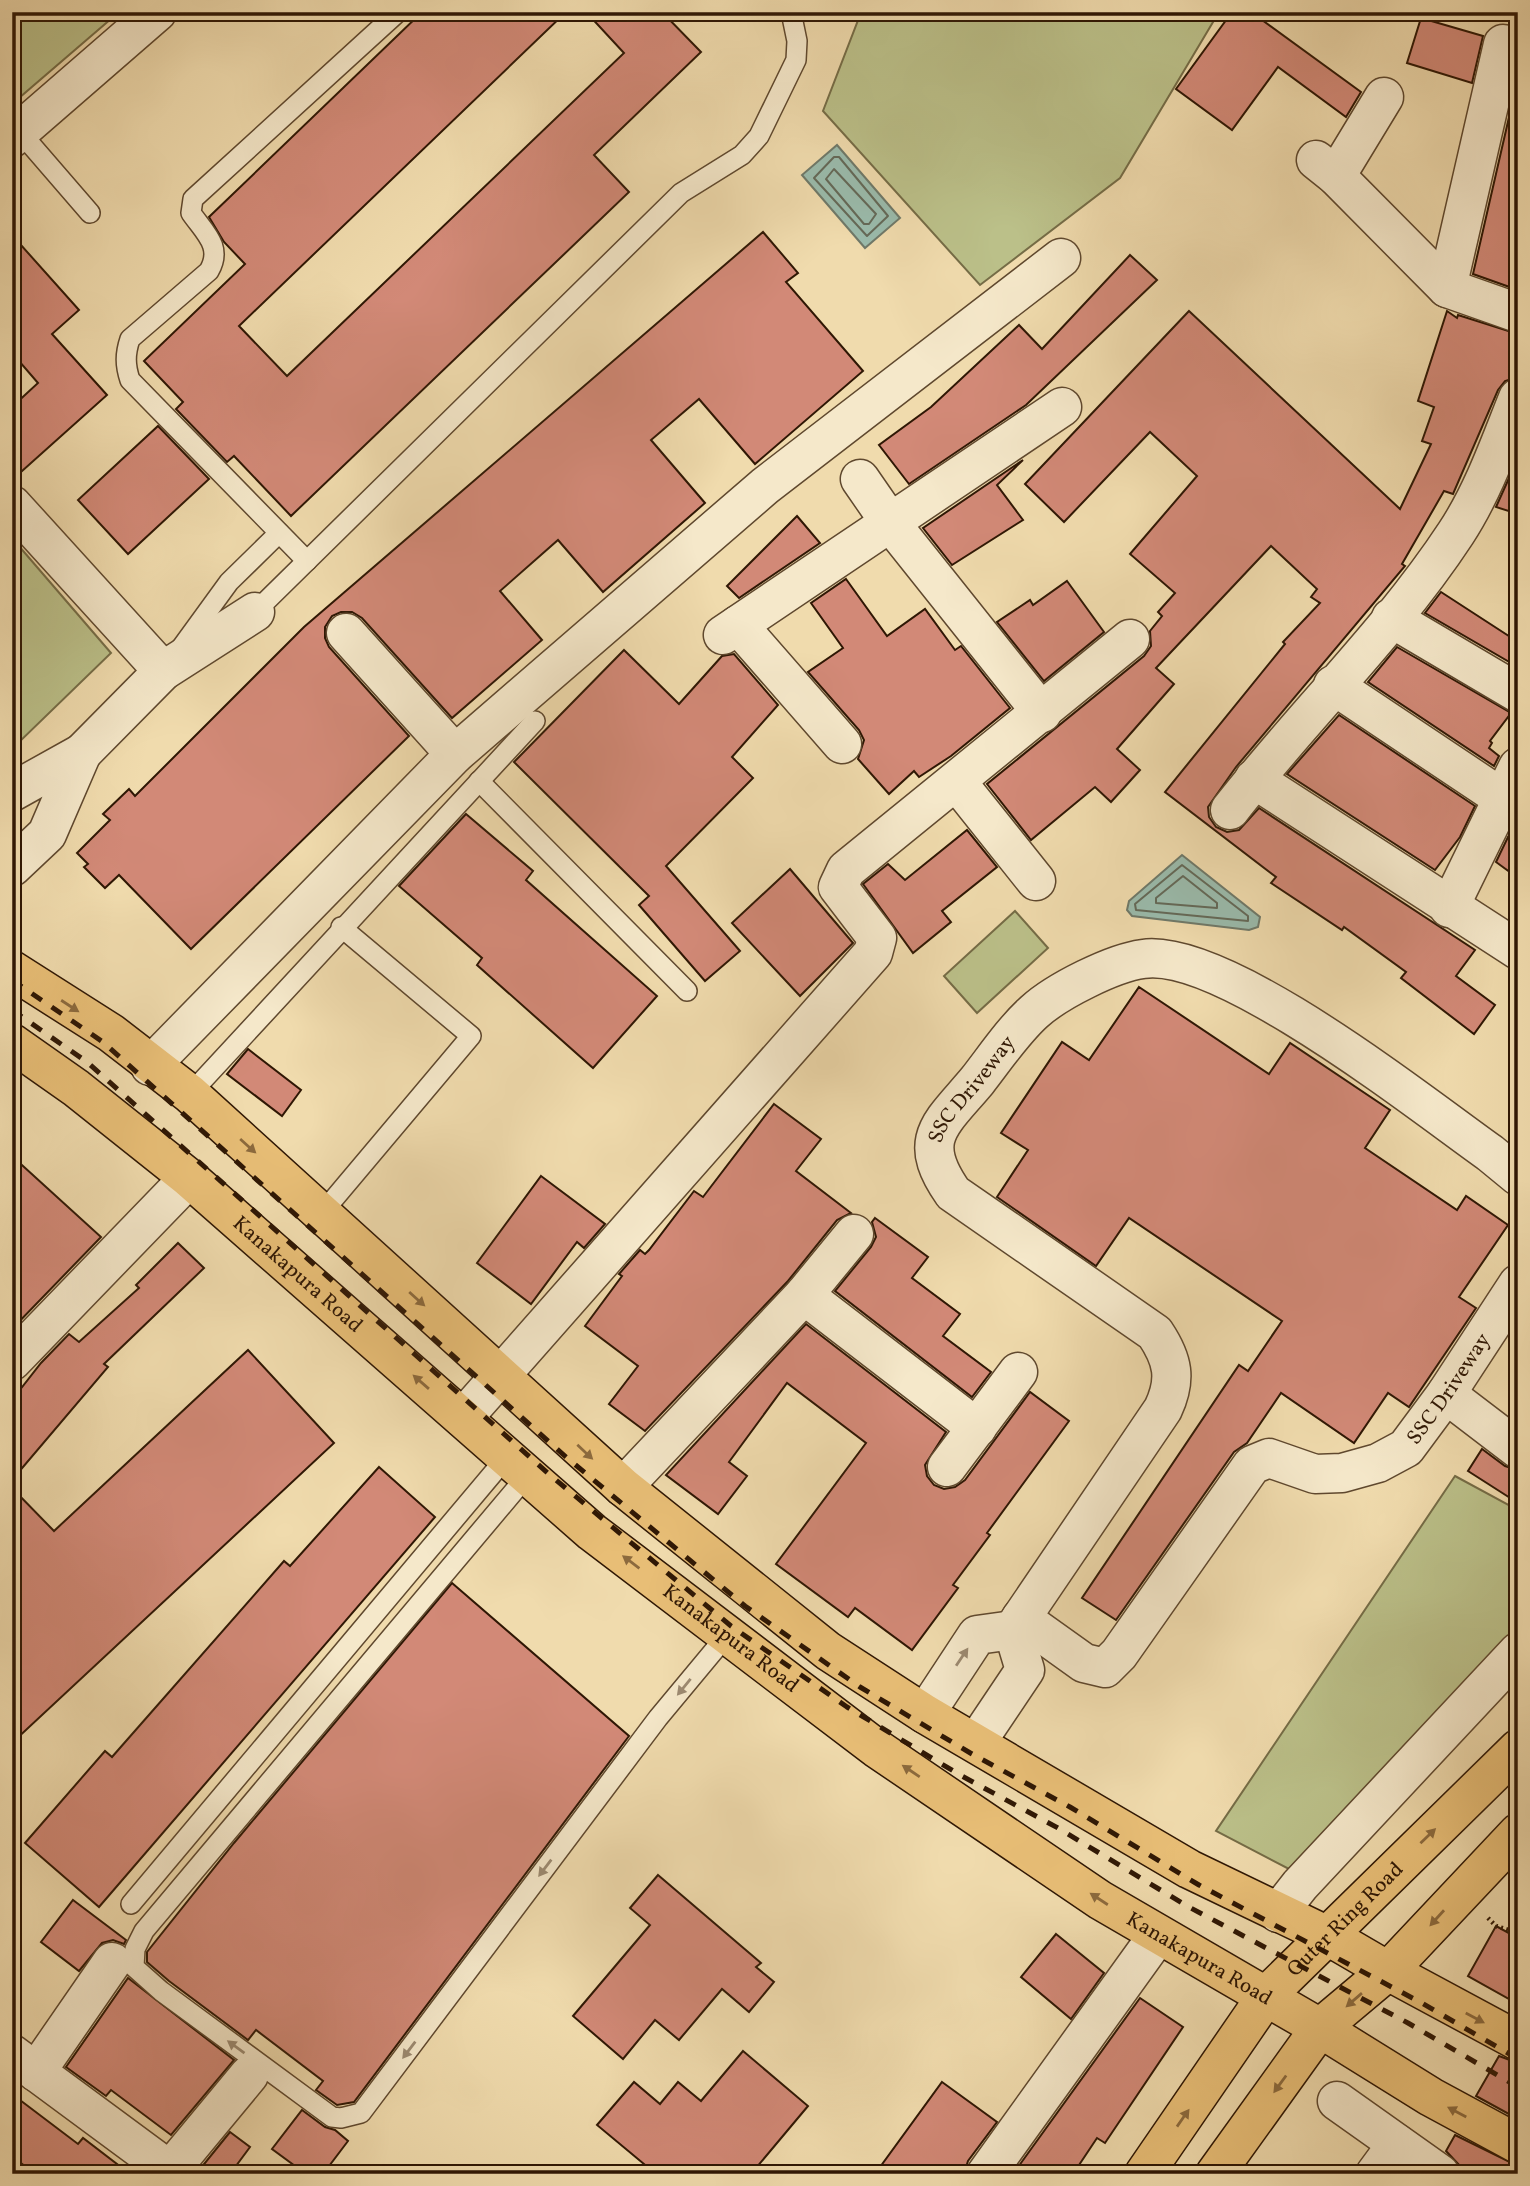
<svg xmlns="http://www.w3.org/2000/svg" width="1530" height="2186" font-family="Vollkorn,serif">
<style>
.green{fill:#bbc089;stroke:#756c46;stroke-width:2}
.water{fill:#9abbac;stroke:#6f7969;stroke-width:2}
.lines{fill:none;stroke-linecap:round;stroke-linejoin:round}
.shore{stroke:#646958;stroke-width:2}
.building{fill:#d28977;stroke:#2f1704;stroke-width:2}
.lane-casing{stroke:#5f482e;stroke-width:22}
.street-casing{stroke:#5f482e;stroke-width:41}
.primary-casing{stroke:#2f1704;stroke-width:41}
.highway-casing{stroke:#2f1704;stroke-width:41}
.path{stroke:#2f1704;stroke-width:4.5;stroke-dasharray:2 3.5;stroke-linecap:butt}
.lane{stroke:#f5e8ca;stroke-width:19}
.street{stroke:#f5e8ca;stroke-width:38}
.primary{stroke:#e8be76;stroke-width:38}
.highway{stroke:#e8be76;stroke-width:38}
.rail{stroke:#2f1704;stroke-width:5;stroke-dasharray:12 12;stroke-linecap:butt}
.oneway{fill:#8c6a3d}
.oneway2{fill:#9c8a71}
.labels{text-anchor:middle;stroke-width:5;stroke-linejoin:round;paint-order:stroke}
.street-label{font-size:21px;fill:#2f1704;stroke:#f5e8ca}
</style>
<rect width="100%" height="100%" fill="#f0dbad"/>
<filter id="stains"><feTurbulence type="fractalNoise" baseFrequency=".00286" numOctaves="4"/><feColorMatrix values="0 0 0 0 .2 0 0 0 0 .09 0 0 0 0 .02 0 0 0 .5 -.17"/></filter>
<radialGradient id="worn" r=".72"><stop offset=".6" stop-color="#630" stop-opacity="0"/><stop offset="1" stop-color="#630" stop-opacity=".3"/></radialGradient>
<!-- green -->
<g class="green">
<path d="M12 12H119L12 104Z"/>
<path d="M858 12H1219L1120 178 980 285 823 111 860 15Z"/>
<path d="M12 538 111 653 12 749Z"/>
<path d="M1015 911 1048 948 977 1013 944 976Z"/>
<path d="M1455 1476 1518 1510V1632L1289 1869 1216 1831Z"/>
</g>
<!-- water -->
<g class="water">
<path d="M837 145 900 218 865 248 802 175Z"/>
<path d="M1182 855 1260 917 1258 927 1249 930 1132 916 1127 910 1129 901Z"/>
</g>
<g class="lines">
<!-- shore -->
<g class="shore">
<path d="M834 157H839L888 216 867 236 814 178Z"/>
<path d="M834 169 876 214 869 224H864L826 179Z"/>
<path d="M1182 865 1248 916V921L1136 910 1135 904Z"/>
<path d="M1183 876 1217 903V908L1156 903V898Z"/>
</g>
</g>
<!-- building -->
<g class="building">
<path d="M422 12H566L239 326 287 376 624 53 586 12H662L701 52 594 155 629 192 291 516 234 456 227 462 176 409 183 402 144 361 245 264 224 242 209 217Z"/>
<path d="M1232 12H1251L1361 92 1346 117 1278 67 1232 130 1176 89Z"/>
<path d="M1421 18 1483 36 1472 83 1407 63Z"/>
<path d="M1518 78V290L1473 274Z"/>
<path d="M763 232 798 273 786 282 863 371 755 464 699 399 651 440 705 503 603 592 558 540 500 591 542 640 452 718 362 618 352 612H341L332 616 325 627V638L329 647 409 736 191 949 119 875 105 888 84 867 88 864 77 853 110 820 103 814 129 789 135 796 304 627Z"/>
<path d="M12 235 79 310 52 334 107 395 12 480V407L38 383 12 353Z"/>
<path d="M1130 255 1157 280 1026 405 909 484 879 445 931 407 1019 325 1042 349Z"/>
<path d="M1189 311 1400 509 1431 444 1422 441 1434 407 1418 401 1447 311 1457 318 1458 315 1518 334V377L1505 381 1498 390 1453 494 1444 491 1402 564 1405 566 1236 767 1208 807 1209 817 1216 827 1227 832 1239 830 1259 808 1475 950 1456 976 1495 1005 1474 1034 1401 978 1406 972 1344 927 1342 930 1271 883 1276 877 1165 792 1285 644 1283 642 1320 603 1311 597 1317 589 1271 546 1156 668 1174 684 1117 749 1140 770 1111 802 1095 787 1031 840 987 784 1144 656 1151 646 1150 631 1162 616 1158 612 1175 593 1130 554 1197 476 1150 432 1064 522 1025 484Z"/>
<path d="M158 426 209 479 128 554 78 500Z"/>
<path d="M1518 458V514L1496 507Z"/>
<path d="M1023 460 997 485 1023 520 952 565 923 528Z"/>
<path d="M797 516 820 543 739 598 727 586Z"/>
<path d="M846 579 887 636 925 609 955 650 961 646 1010 708 951 756 919 777 914 771 889 794 858 759 864 740 859 730 808 672 843 648 811 603Z"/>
<path d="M1067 581 1104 632 1044 681 997 622 1030 600 1033 605Z"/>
<path d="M1441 592 1518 642V667L1425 613Z"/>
<path d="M1397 647 1511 713 1490 741 1492 743 1489 748 1499 756 1494 766 1368 682Z"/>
<path d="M624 650 679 704 722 656 734 654 778 705 732 757 753 778 666 866 740 951 705 981 639 905 649 896 514 762Z"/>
<path d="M1339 715 1475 806 1460 837 1435 870 1287 774Z"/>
<path d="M466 814 533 871 526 880 657 996 593 1068 477 965 482 958 399 886Z"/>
<path d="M967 830 997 867 942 911 951 922 913 953 863 884 888 864 905 880Z"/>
<path d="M1508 837 1518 844V878L1496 862Z"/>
<path d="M790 869 853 943 800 996 732 923Z"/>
<path d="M1139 987 1269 1074 1290 1043 1390 1110 1365 1148 1457 1210 1466 1196 1508 1225 1459 1297 1476 1308 1409 1407 1388 1393 1354 1443 1281 1393 1247 1443 1234 1452 1116 1620 1082 1598 1239 1365 1248 1371 1282 1321 1129 1218 1096 1266 997 1197 1028 1150 1001 1133 1062 1042 1089 1060Z"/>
<path d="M248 1049 301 1090 282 1116 227 1074Z"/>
<path d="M774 1104 821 1139 796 1171 851 1213 837 1220 788 1281 645 1431 609 1404 638 1366 585 1326 622 1276 619 1274 640 1250 645 1254 649 1250 694 1191 703 1197Z"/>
<path d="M12 1156 101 1237 12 1329Z"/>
<path d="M541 1176 605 1224 584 1248 577 1242 531 1304 477 1263Z"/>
<path d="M875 1218 928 1257 912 1278 960 1314 943 1336 991 1372 972 1397 835 1291 871 1247 876 1237 872 1222Z"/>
<path d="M178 1243 204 1268 104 1364 108 1367 12 1480V1400L41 1363 69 1334 79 1342 139 1288 136 1285Z"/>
<path d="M806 1324 946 1432 925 1465 927 1476 934 1485 944 1489 955 1487 965 1480 1030 1392 1069 1421 987 1533 990 1535 953 1585 958 1588 912 1650 855 1608 848 1617 776 1564 866 1443 787 1383 729 1462 747 1476 718 1514 666 1475Z"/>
<path d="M248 1350 334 1443 12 1743V1488L54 1531Z"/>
<path d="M1482 1449 1505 1466 1518 1470V1503L1468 1471Z"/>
<path d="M379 1467 435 1517 99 1907 25 1843 105 1751 112 1757 284 1561 290 1566Z"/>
<path d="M452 1583 629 1736 354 2102 337 2105 316 2090 323 2081 256 2030 248 2040 169 1981 147 1962V1952L234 1843Z"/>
<path d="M658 1875 761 1963 756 1967 774 1982 749 2012 722 1989 679 2040 655 2020 623 2059 573 2016 650 1925 630 1908Z"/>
<path d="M73 1900 126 1940 124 1944 113 1940 102 1943 79 1971 41 1942Z"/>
<path d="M1496 1926 1518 1938V2004L1468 1976Z"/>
<path d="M1056 1934 1104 1973 1071 2019 1021 1977Z"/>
<path d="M128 1978 234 2060 171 2135 111 2090 106 2096 66 2067Z"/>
<path d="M1140 1998 1183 2027 1105 2143 1097 2138 1073 2174H1013Z"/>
<path d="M743 2051 808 2106 751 2174H656L597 2125 634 2082 660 2104 678 2082 701 2101Z"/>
<path d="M1499 2056 1518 2063V2119L1476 2096Z"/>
<path d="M942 2082 997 2122 968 2161 964 2174H875Z"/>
<path d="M12 2094 78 2144 83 2138 130 2174H35L12 2156Z"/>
<path d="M302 2110 325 2127 335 2130 348 2141 323 2174H306L272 2149Z"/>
<path d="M230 2132 250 2147 230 2174H196Z"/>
<path d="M1455 2135 1518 2166V2174H1475L1460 2166 1446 2151Z"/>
</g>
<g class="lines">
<!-- lane casing -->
<g class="lane-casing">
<g id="lane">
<path d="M20 132 90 213"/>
<path d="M307 561 130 380C125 365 125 354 130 339L209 271C223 247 205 233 191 213L193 199 398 12"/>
<path d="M255 612 681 193 742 155 759 136 796 60 797 41 791 12"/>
<path d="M181 648 229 582 279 533"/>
<path d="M479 781 687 991"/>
<path d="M190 1094 535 721"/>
<path d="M322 1213 471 1036 341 927"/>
<path d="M526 1477 144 1931 135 1949 134 1967 161 1991 332 2117 341 2118 361 2113 658 1718 727 1635"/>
<path d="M131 1904 505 1459"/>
</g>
</g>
<!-- street casing -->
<g class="street-casing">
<g id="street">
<path d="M12 138 157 12"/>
<path d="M1316 160 1336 176 1447 288 1518 313"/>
<path d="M1336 176 1384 97"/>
<path d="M1447 288 1503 44"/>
<path d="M860 479 889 521 1042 713"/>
<path d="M12 505 163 671"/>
<path d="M1391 618 1518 693"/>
<path d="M738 625 842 744"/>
<path d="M346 633 455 754"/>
<path d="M723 635 1062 407"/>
<path d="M1333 685 1502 798"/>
<path d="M82 753 163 671 255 612"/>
<path d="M1254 779 1518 950"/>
<path d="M957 782 1036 881"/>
<path d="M12 792 82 753 47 834 12 867"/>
<path d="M1230 810C1303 716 1391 632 1456 533 1483 492 1500 443 1518 398"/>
<path d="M1449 908 1518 767"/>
<path d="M150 1066 455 754 765 486 1061 258"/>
<path d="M804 1295 977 1428"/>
<path d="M12 1361 189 1178"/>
<path d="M1446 1394 1518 1449"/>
<path d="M463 1418 873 953 877 938 838 887 846 870 1130 639"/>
<path d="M947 1467 1018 1372"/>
<path d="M623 1487 804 1295 854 1234"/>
<path id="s1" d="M1021 1618 1084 1663 1105 1668 1119 1654 1252 1465 1269 1458 1315 1474 1342 1473 1378 1463 1406 1448 1446 1394 1518 1284"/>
<path id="s2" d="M1013 1630 1163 1409C1177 1379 1173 1360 1155 1333L953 1193C915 1139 941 1124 977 1081 995 1058 1013 1031 1034 1012 1057 991 1113 963 1143 959 1223 947 1421 1104 1490 1153L1518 1176"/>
<path d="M925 1714 977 1635 1013 1630 1025 1670 976 1743"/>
<path d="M1278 1913 1300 1885 1518 1652"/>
<path d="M12 2054 169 2170"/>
<path d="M36 2072 112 1962"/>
<path d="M1337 2101 1440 2174"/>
<path d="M167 2174 249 2075"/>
<path d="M986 2174 1158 1935"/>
<path d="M1375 2174 1397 2144"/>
</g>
</g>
<!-- primary casing -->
<g class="primary-casing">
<g id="primary">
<path d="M1388 1971 1518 2041"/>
<path d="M1320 2028 1431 2097 1518 2144"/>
</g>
</g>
<!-- highway casing -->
<g class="highway-casing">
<g id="highway">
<path d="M12 970 111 1033 190 1094 623 1487 828 1651 925 1714 1189 1869 1328 1936 1388 1971"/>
<path id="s3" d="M12 1043 76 1088 189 1178 592 1532 876 1748 1100 1900 1320 2028"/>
<path id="s4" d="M1144 2174 1267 1995 1518 1749"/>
<path d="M1215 2174 1320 2028 1388 1971 1518 1833"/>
</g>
</g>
<!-- path -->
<path class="path" d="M1488 1918 1496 1926 1518 1933"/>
<!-- lane -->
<use href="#lane" class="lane"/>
<!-- street -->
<use href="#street" class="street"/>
<!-- primary -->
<use href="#primary" class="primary"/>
<!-- highway -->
<use href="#highway" class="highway"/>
<!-- rail -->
<g class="rail">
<path d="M12 980 103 1042 566 1457 745 1606 860 1687 972 1754 1070 1807 1199 1885 1420 2002 1518 2059"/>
<path d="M12 1010 87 1062 550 1475 731 1626 847 1707 960 1775 1058 1828 1187 1906 1408 2023 1518 2087"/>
</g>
</g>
<!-- one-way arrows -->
<defs><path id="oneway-solid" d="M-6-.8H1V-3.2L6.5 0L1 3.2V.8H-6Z" transform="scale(1.75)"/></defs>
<g class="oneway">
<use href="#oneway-solid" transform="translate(70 1006) rotate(33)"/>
<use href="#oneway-solid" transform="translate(248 1146) rotate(42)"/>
<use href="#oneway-solid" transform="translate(417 1299) rotate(42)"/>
<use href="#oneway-solid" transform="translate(421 1382) rotate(-139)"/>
<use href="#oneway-solid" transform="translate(585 1452) rotate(43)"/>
<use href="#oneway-solid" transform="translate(631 1562) rotate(-143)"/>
<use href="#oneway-solid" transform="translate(911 1771) rotate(-146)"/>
<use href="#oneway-solid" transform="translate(1428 1836) rotate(-44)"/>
<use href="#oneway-solid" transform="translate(1099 1899) rotate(-147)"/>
<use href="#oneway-solid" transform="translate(1437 1918) rotate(132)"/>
<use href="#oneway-solid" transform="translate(1354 2000) rotate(139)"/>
<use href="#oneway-solid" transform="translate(1475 2018) rotate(28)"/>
<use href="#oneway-solid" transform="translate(1280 2084) rotate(126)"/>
<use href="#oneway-solid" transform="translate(1457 2112) rotate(-152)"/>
<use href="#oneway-solid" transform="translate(1183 2118) rotate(-55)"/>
</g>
<g class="oneway2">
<use href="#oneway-solid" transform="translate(962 1657) rotate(-56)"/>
<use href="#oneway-solid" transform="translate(684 1687) rotate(129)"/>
<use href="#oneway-solid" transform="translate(545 1868) rotate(127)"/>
<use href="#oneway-solid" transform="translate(236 2047) rotate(-144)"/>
<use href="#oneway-solid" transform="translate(409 2050) rotate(127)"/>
</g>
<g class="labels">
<!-- street labels -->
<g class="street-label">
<text dy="7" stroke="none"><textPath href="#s2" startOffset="714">SSC Driveway</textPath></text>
<text dy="7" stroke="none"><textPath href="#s3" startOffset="368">Kanakapura Road</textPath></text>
<text dy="7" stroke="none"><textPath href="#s1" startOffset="586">SSC Driveway</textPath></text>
<text dy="7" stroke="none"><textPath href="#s3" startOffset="934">Kanakapura Road</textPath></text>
<text dy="7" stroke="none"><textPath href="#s4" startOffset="326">Outer Ring Road</textPath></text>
<text dy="7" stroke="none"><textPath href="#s3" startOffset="1502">Kanakapura Road</textPath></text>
</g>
</g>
<!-- margin -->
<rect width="1530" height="2186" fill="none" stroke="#f0dbad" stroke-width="42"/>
<rect x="14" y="14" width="1502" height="2158" fill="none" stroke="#2f1704" stroke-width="3.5"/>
<rect x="21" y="21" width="1488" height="2144" fill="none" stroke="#2f1704" stroke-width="2"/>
<rect width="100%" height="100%" filter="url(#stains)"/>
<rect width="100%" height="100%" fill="url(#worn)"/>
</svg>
